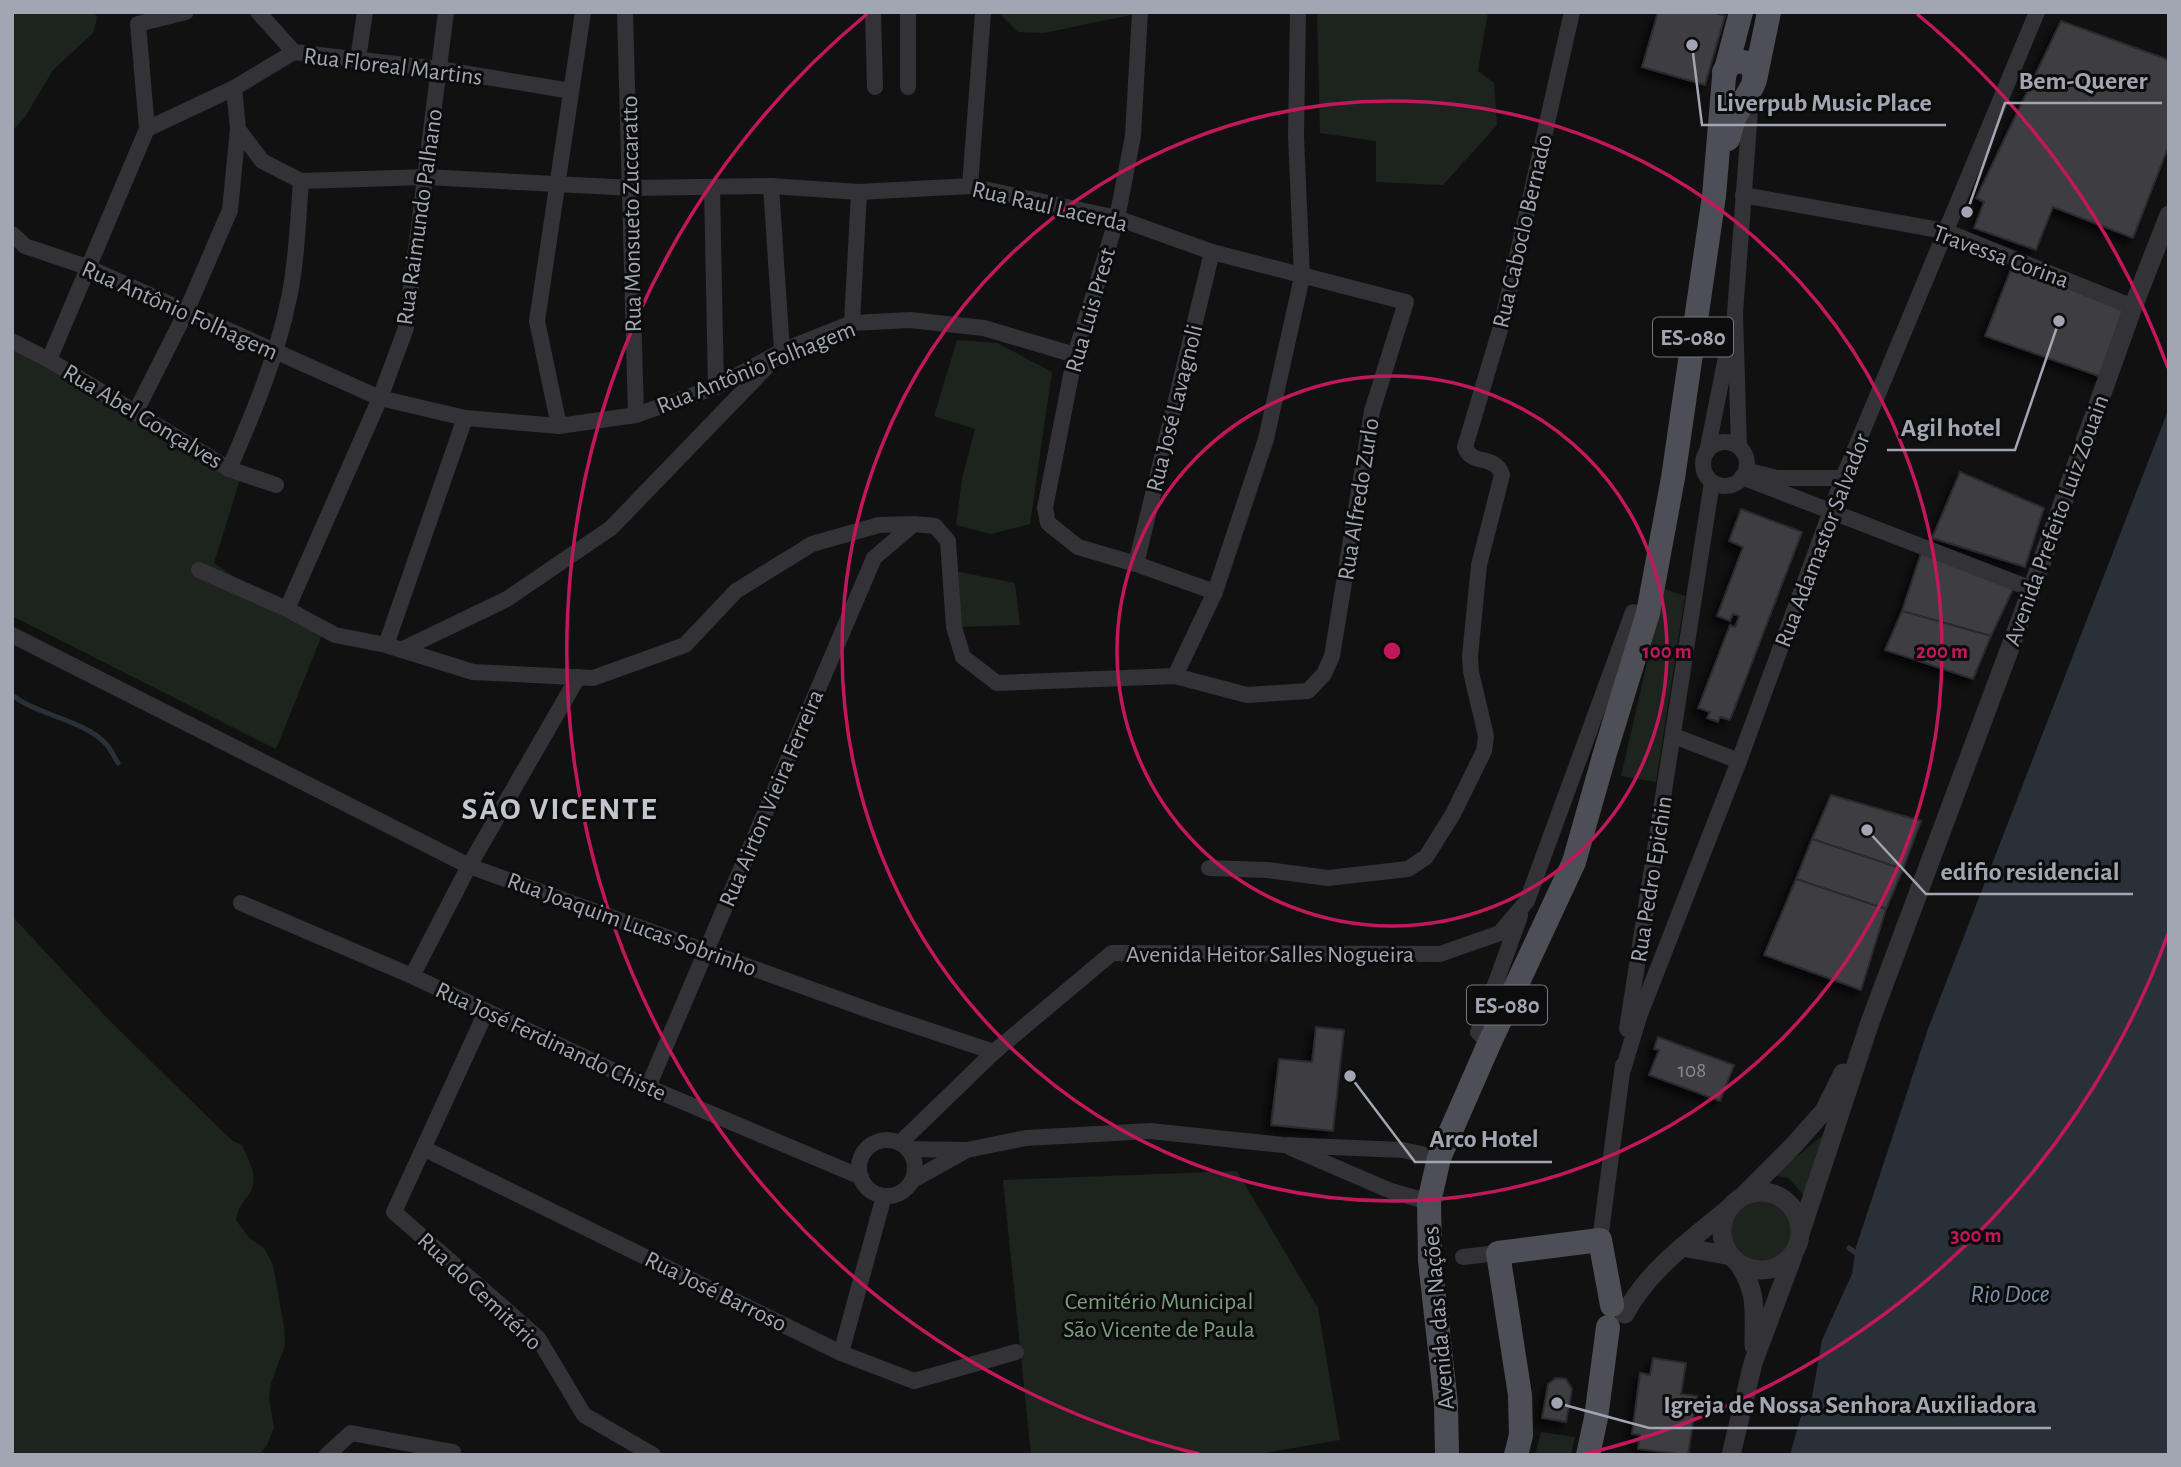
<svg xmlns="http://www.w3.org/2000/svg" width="2181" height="1467" font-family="'Alegreya Sans',sans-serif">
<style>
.green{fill:#1d241e}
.water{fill:#2a3037}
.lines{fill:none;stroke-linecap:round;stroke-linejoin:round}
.stream{stroke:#2a3037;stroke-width:5}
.building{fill:#3d3e42;stroke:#2b2b2e;stroke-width:2;filter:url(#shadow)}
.minor{stroke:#323237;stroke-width:16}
.tertiary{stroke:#323237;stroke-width:19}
.primary{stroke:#4e4f56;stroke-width:24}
.ring{fill:none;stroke:#c2185b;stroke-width:3.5}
.labels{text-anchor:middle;stroke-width:6;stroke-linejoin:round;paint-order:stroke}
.number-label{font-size:21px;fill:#898c96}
.shield{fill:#0c0c0d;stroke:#757880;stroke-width:2}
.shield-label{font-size:23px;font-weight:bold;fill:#a2a6b2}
.street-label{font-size:24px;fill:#a2a6b2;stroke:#0c0c0d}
.park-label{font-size:24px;fill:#7a9d7e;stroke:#0c0c0d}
.water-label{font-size:26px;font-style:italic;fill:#7a92ad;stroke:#0c0c0d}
.district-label{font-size:32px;font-weight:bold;letter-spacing:2px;fill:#c3c6ce;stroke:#0c0c0d}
.centre{fill:#c2185b;stroke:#0c0c0d;stroke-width:3.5}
.ring-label{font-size:21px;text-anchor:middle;font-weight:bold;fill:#c2185b;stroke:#0c0c0d;stroke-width:6;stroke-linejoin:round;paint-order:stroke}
.leader{fill:none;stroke:#a2a6b2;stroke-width:2.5}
.callout-dot{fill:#a2a6b2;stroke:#0c0c0d;stroke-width:2.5}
.callout-label{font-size:26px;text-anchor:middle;font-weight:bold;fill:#a2a6b2;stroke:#0c0c0d;stroke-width:6;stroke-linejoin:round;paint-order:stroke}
</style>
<defs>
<filter id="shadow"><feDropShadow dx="-6" dy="6" stdDeviation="3.5" flood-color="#0009"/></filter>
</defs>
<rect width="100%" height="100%" fill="#111112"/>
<!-- green -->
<g class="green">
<path d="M12 12H94L97 18 93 33 53 70 25 117 12 131Z"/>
<path d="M998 12H1145L1044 33 1018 32Z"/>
<path d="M1317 12H1488L1478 71 1494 83 1497 125 1443 185 1376 182V141L1320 133Z"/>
<path d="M12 333 243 470 214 563 322 635 276 749 12 616Z"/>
<path d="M957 340 997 343 1052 372 1030 524 991 534 956 525 962 479 975 429 934 416Z"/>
<path d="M955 571 1015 583 1020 625 960 627Z"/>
<path d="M1664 589 1685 596 1656 782 1621 776Z"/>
<path d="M12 916 107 1018 222 1131 233 1141 242 1145C249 1161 260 1178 249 1194 242 1203 238 1209 236 1220L249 1238 264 1248 273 1265 284 1327 285 1346 271 1383 269 1398 274 1428 267 1445 259 1455H12Z"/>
<path d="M1822 1136 1804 1195 1788 1178 1774 1175Z"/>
<path d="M1237 1171 1318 1308 1340 1440 1252 1455H1031L1003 1180Z"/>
<circle cx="1760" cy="1230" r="31"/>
<path d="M1541 1432 1575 1437 1571 1455H1535Z"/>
</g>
<!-- water -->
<path class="water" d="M2169 408V1455H1790L1800 1419 1812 1397 1822 1340 1852 1274 1856 1247 1928 1029Z"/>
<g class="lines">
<!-- stream -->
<g class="stream">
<path d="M12 695C39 716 84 720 106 744 111 749 114 757 118 763"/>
<path d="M1849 1248 1861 1257"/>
</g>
</g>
<!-- building -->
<g class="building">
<path d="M1658 12H1712L1725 16 1705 85 1642 67Z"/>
<path d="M2061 21 2169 60V145L2133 238 2053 207 2036 250 1974 228 1984 202 1976 198Z"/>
<path d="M2015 259 2133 307 2104 378 1985 336Z"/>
<path d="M1960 472 2044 508 2025 567 1932 538Z"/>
<path d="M1741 509 1802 532 1730 720 1720 717 1718 722 1707 718 1710 712 1698 708 1730 625 1735 627 1739 616 1733 614 1730 621 1717 616 1743 547 1729 541Z"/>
<path d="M1923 547 2016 583 1991 636 1902 611Z"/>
<path d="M1902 611 1991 636 1973 679 1885 650Z"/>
<path d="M1831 795 1921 821 1903 869 1812 839Z"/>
<path d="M1812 839 1903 869 1886 909 1796 879Z"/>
<path d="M1796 879 1886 909 1861 990 1764 955Z"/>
<path d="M1316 1027 1344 1030 1333 1131 1271 1125 1279 1059 1312 1062Z"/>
<path d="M1658 1037 1734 1065 1720 1101 1649 1075 1659 1050 1654 1049Z"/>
<path d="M1653 1358 1686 1363 1681 1394 1697 1396 1688 1455 1638 1449 1640 1435 1632 1434 1640 1373 1650 1375Z"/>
<path d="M1556 1378 1566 1379 1572 1389 1566 1422 1542 1418 1548 1384Z"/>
</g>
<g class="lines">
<!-- minor -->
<g class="minor">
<path d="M258 12 294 52"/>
<path d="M625 12 636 415"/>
<path d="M873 12 875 87"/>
<path d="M1140 12 1133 136 1117 218 1075 355 1045 508 1048 523 1078 547 1136 564 1215 592"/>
<path d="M358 59 365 12"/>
<path d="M908 87V12"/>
<path d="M147 129 138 24 186 12"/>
<path d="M970 186 983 12"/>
<path d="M712 187 716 387"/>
<path d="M1743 195 1945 231 2133 307"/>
<path d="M12 234 25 246 87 267 380 398 465 418 559 426 636 415 716 387 782 351 852 323 910 320 984 328 1075 355"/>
<path d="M852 323 859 192"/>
<path d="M12 341 49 360 229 469 276 485"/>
<path d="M49 360 147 129 234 88 294 52 439 69 571 91"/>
<path d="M135 413 186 312 230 210 238 129"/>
<path d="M559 426 537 321 583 12"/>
<circle cx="1725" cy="464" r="22"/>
<path d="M1739 447 1735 313 1751 97"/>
<path d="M1707 452 1729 342"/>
<path d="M229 469C253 414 277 357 289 298 297 260 298 219 301 181"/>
<path d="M1749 471 1777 478H1843"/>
<path d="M1742 477 2032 589"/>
<path d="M1136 564 1212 252"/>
<path d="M199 570 287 609 335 635 386 645 473 672 593 678 685 645 736 591 812 544 879 525 914 524 935 526 948 541 954 627 963 657 997 683 1175 676 1247 695 1308 691 1324 674 1332 656 1372 411 1406 302 1212 252 1117 218 970 186 859 192 771 186 632 188 425 177 301 181 262 161 238 129 234 88"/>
<path d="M287 609 380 398 406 328 446 12"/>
<path d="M12 635 469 866 877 1013 994 1052"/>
<path d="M386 645 465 418"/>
<path d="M401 650 507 599 611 528 782 351 771 186"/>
<path d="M1175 676 1215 592 1266 439 1302 277 1296 136 1298 12"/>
<path d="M1674 736 1739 761"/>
<path d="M1209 868 1267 870 1328 878 1408 869 1426 857 1453 814 1484 751 1486 736 1471 672 1470 656 1479 565 1502 475C1496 454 1471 466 1465 447L1502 323 1572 12"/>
<path d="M241 903 412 976 648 1087 861 1177"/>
<path d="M412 976 469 866 578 677"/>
<path d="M486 1012 394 1212 538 1338 584 1415 653 1455"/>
<path d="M1627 1029 1712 482"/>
<path d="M1489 1044 1478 1032 1520 916"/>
<path d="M1622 1073 1640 1014 1739 761 1843 478 2037 12"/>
<path d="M648 1087 874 558 914 524"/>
<circle cx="887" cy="1168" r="28"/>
<path d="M900 1143 994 1052 1112 953 1440 954 1500 933 1527 901 1633 612"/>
<path d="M1291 1148 1391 1191 1429 1202"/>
<path d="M425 1149 841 1353 914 1381 1016 1352"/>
<path d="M908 1149 967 1150 1026 1138 1150 1131 1283 1145 1403 1150 1439 1158"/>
<path d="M913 1180 965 1151"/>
<path d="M1600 1240 1623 1065"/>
<path d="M1463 1257 1498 1253"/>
<path d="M841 1353 884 1196"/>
<path d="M327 1455 351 1433 453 1452"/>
</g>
<!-- tertiary -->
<g class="tertiary">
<circle cx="1761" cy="1231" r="39"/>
<path d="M1744 1195 1793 1146 1824 1111 1843 1073"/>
<path d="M1800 1234 1870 1022 2032 589 2133 307 2169 215"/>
<path d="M1682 1247 1731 1256"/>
<path d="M1738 1263C1758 1292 1754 1312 1754 1346"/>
<path d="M1625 1314C1647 1271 1691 1240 1728 1209"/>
<path d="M1731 1455 1753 1363 1793 1256"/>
</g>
<!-- primary -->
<g class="primary">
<path d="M1724 72 1727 67 1737 61 1749 63 1755 74 1753 85 1734 118 1728 139"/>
<path d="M1755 80 1769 12"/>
<path d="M1447 1455 1446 1404 1430 1261 1429 1202 1439 1158 1489 1044 1574 862 1605 753 1648 613 1673 478 1714 196 1724 77 1741 12"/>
<path d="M1516 1455 1521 1435 1520 1395 1498 1253 1600 1240 1612 1305"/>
<path d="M1588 1455 1596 1418 1608 1327"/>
</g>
</g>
<!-- distance rings -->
<g class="ring">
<circle cx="1392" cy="651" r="275"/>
<circle cx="1392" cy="651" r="550"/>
<path d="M2168 934A826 826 0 0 1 1585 1454M1199 1454A826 826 0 0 1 867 14M1917 14A826 826 0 0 1 2168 368"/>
</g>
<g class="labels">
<!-- number labels -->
<g class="number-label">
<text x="1692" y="1077">108</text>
</g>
<!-- shield labels -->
<g class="shield">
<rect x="1653" y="317.5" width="80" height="39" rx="5"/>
<rect x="1467" y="985.5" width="80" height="39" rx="5"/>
</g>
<g class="shield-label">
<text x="1693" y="345">ES-080</text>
<text x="1507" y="1013">ES-080</text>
</g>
<!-- street labels -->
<g class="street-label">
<text transform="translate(393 66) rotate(7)" y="8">Rua Floreal Martins</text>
<text transform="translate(1050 206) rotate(13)" y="8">Rua Raul Lacerda</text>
<text transform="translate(631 214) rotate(-91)" y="8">Rua Monsueto Zuccaratto</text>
<text transform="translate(419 217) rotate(-82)" y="8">Rua Raimundo Palhano</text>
<text transform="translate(1522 231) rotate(-77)" y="8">Rua Caboclo Bernado</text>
<text transform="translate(2001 256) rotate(20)" y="8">Travessa Corina</text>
<text transform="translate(180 310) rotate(24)" y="8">Rua Antônio Folhagem</text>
<text transform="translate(1090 310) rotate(-74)" y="8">Rua Luis Prest</text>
<text transform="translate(756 367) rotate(-22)" y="8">Rua Antônio Folhagem</text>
<text transform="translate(1174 408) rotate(-76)" y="8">Rua José Lavagnoli</text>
<text transform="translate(143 416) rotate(31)" y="8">Rua Abel Gonçalves</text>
<text transform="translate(1358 499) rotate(-81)" y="8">Rua Alfredo Zurlo</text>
<text transform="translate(2056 520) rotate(-70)" y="8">Avenida Prefeito Luiz Zouain</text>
<text transform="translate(1822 540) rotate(-69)" y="8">Rua Adamastor Salvador</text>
<text transform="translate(771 798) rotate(-67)" y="8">Rua Airton Vieira Ferreira</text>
<text transform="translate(1651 879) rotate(-81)" y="8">Rua Pedro Epichin</text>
<text transform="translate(632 924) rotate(20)" y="8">Rua Joaquim Lucas Sobrinho</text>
<text x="1270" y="962">Avenida Heitor Salles Nogueira</text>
<text transform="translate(551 1041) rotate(25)" y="8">Rua José Ferdinando Chiste</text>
<text transform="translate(480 1291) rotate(43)" y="8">Rua do Cemitério</text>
<text transform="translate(716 1291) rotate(26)" y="8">Rua José Barroso</text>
<text transform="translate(1438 1318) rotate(-95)" y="8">Avenida das Nações</text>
</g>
<!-- park labels -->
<g class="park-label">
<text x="1159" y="1309">Cemitério Municipal<tspan x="1159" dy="28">São Vicente de Paula</tspan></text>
</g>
<!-- water labels -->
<g class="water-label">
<text x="2010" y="1302">Rio Doce</text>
</g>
<!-- district labels -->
<g class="district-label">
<text x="560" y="819">SÃO VICENTE</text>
</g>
</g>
<circle cx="1392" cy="651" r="10" class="centre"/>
<g class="ring-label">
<text x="1667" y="658">100 m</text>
<text x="1942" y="658">200 m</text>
<text x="1976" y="1242">300 m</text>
</g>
<!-- callouts -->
<path class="leader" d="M1967 212L2005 103H2162M1692 45L1702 125H1946M2059 321L2015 450H1887M1867 830L1926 894H2133M1350 1076L1415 1162H1552M1557 1403L1649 1428H2051"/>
<g class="callout-dot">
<circle cx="1967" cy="212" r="7"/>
<circle cx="1692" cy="45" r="7"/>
<circle cx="2059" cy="321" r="7"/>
<circle cx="1867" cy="830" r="7"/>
<circle cx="1350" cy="1076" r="7"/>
<circle cx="1557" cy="1403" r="7"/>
</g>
<g class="callout-label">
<text x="2083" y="89">Bem-Querer</text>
<text x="1824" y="111">Liverpub Music Place</text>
<text x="1951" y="436">Agil hotel</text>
<text x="2030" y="880">edifio residencial</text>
<text x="1484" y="1147">Arco Hotel</text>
<text x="1850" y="1413">Igreja de Nossa Senhora Auxiliadora</text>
</g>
<!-- border -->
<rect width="2181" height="1467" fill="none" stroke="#a2a6b2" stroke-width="28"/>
</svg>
